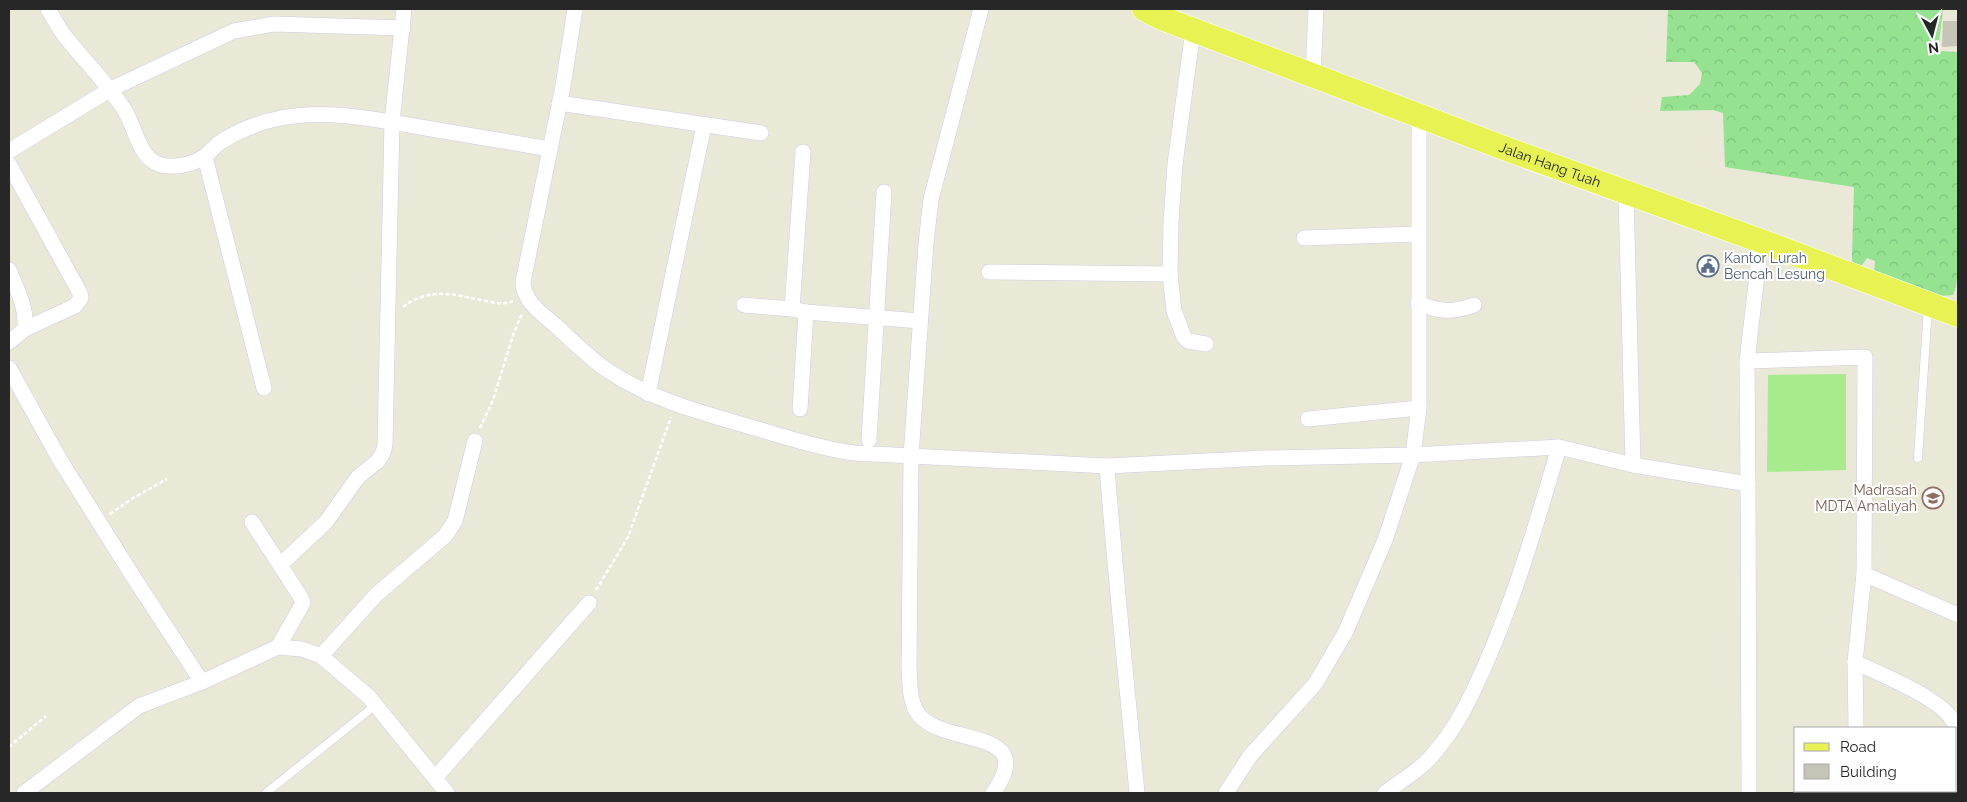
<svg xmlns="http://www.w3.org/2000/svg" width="1967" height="802" font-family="Raleway,sans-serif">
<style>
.forest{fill:url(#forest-crowns)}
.pitch{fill:#a7eb8c}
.building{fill:#c5c4b7}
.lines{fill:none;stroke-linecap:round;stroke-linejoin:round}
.service-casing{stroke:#cfcde1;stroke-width:9}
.minor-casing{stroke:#cfcde1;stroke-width:16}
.primary-casing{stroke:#fff;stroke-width:25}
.path{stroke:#fff;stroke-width:2.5;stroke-dasharray:4 2.5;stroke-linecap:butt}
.service{stroke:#fff;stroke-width:8}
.minor{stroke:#fff;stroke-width:15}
.primary{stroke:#e8f353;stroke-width:24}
.labels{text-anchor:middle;stroke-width:4;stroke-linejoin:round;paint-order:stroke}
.street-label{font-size:14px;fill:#272727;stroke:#fff}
.service-label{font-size:14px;fill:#4e5e75;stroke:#fff;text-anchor:start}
.education-label{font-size:14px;fill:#785e54;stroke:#fff;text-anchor:end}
</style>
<defs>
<pattern id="forest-crowns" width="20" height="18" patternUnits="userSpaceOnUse" patternTransform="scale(1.25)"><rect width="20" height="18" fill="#95e391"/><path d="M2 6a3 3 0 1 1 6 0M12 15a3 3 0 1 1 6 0" fill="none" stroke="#80c37d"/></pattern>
</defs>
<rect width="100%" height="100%" fill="#eae8d7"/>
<!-- forest -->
<path class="forest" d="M1668 9H1943L1938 51 1958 52V268L1956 287 1953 295 1940 296 1874 273 1875 261 1867 258 1860 268C1853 265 1852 262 1852 255L1854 187 1725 167 1723 113 1713 110 1660 111 1662 97 1689 95 1700 84 1702 73 1694 62H1666Z"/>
<!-- pitch -->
<path class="pitch" d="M1846 374V470L1767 472 1768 375Z"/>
<!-- building -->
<path class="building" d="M1943 21H1958V46L1942 47Z"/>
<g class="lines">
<!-- service casing -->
<g class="service-casing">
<g id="service">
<path d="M1918 458 1928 307"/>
<path d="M266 793 377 704"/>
</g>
</g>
<!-- minor casing -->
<g class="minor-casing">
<g id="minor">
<path d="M48 9C53 17 58 27 64 35 84 61 108 83 125 111 135 127 139 157 158 164 171 169 193 165 205 156 211 152 215 145 222 141 240 130 260 122 281 118 328 109 373 119 420 127 463 134 507 142 550 149"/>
<path d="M575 9 563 86 523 282C523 301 541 313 555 325 573 341 590 359 610 372 653 400 702 413 751 427 785 437 819 448 854 453L1107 466 1265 458 1413 455 1559 447 1633 465 1748 484 1747 361 1761 241"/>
<path d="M981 9 931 199 926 243 911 456 909 667C910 682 909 703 919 715 945 747 1040 727 993 793"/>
<path d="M1193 30 1175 164 1171 222 1170 274 1174 311 1184 337 1188 341 1206 344"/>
<path d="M1313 75 1316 9"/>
<path d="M559 103 761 133"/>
<path d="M9 151 111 89 234 31 274 24 403 28"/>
<path d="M205 157 264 388"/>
<path d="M9 164 80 293 81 298 75 306 25 329"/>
<path d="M1626 193 1633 465"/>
<path d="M1304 238 1418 234"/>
<path d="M9 270C17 289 27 308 25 329L9 342"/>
<path d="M989 272 1170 274"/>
<path d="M1418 303C1440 312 1451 313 1474 305"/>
<path d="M744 305 792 309 806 312 920 321"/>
<path d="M792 309 803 152"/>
<path d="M1747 361 1865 357 1864 574 1855 662 1856 728"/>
<path d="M9 368 60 460 134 578 202 682"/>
<path d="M648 394 704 125"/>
<path d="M800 409 806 312"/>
<path d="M1308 419 1419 408"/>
<path d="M869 440 884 192"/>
<path d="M1107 466C1115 575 1127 684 1137 793"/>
<path d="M1748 484 1749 793"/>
<path d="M252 522 300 596 303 603 278 647"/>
<path d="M280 565 326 522 358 477 378 461 383 453 385 445 392 122 404 9"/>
<path d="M1864 574 1958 615"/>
<path d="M321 656 377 594 445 536 455 521 475 441"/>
<path d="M1855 662C1879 674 1951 701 1956 728 1959 746 1956 774 1956 793"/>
<path d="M435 778 589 603"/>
<path d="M1858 791V793"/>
<path d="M24 793 139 706 202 682 278 647 302 649 321 656 369 697 447 793"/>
<path d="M1226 793 1250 756 1315 684 1345 633 1385 540 1413 455 1419 408V115"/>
<path d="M1385 793C1402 780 1422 769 1435 752 1456 728 1470 699 1483 670 1515 598 1537 522 1559 447"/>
</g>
</g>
<!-- primary casing -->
<g class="primary-casing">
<g id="primary">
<path id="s1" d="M1144 9 1159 17 1512 151 1761 241 1958 315"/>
</g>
</g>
<!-- path -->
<g class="path">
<path d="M403 307C431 286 455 295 486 301 496 303 503 305 513 301"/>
<path d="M480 428 493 400 514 332 522 314"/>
<path d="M110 514 133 498 167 479"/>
<path d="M596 590 628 537 671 417"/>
<path d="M9 747 46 716"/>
</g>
<!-- service -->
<use href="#service" class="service"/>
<!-- minor -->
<use href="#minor" class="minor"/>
<!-- primary -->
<use href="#primary" class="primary"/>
</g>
<!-- icons -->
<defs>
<g id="civic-ring" transform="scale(1.125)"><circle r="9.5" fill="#fff" stroke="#5c6f8a" stroke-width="1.5"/><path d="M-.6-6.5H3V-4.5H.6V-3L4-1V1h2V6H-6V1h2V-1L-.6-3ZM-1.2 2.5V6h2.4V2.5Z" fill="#5c6f8a"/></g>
<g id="school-ring" transform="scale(1.125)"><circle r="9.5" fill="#fff" stroke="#8d6e63" stroke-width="1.5"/><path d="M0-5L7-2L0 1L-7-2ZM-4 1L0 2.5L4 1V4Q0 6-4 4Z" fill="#8d6e63"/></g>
</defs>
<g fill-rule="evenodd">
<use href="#civic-ring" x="1708" y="266"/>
<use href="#school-ring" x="1933" y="498"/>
</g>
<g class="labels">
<!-- street labels -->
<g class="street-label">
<text dy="5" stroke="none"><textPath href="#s1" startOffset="435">Jalan Hang Tuah</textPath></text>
</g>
<!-- service labels -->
<g class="service-label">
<text x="1724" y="263">Kantor Lurah<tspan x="1724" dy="16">Bencah Lesung</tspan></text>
</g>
<!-- education labels -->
<g class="education-label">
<text x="1917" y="495">Madrasah<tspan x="1917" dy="16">MDTA Amaliyah</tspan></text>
</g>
</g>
<!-- border -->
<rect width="1967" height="802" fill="none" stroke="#272727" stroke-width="20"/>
<!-- legend -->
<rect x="1794" y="727" width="162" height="65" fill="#ffffff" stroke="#a9a9a9"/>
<rect x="1804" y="743" width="25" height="8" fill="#e8f353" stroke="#a9a9a9"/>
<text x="1840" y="752" font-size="15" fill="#272727">Road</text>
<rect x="1804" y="764" width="25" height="15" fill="#c5c4b7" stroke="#a9a9a9"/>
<text x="1840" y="777" font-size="15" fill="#272727">Building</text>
<!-- north arrow -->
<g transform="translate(1932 35) rotate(173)" stroke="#ffffff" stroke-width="4" paint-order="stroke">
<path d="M0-4L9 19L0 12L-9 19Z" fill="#272727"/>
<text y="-8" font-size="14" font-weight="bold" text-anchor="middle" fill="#272727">N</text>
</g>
</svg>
